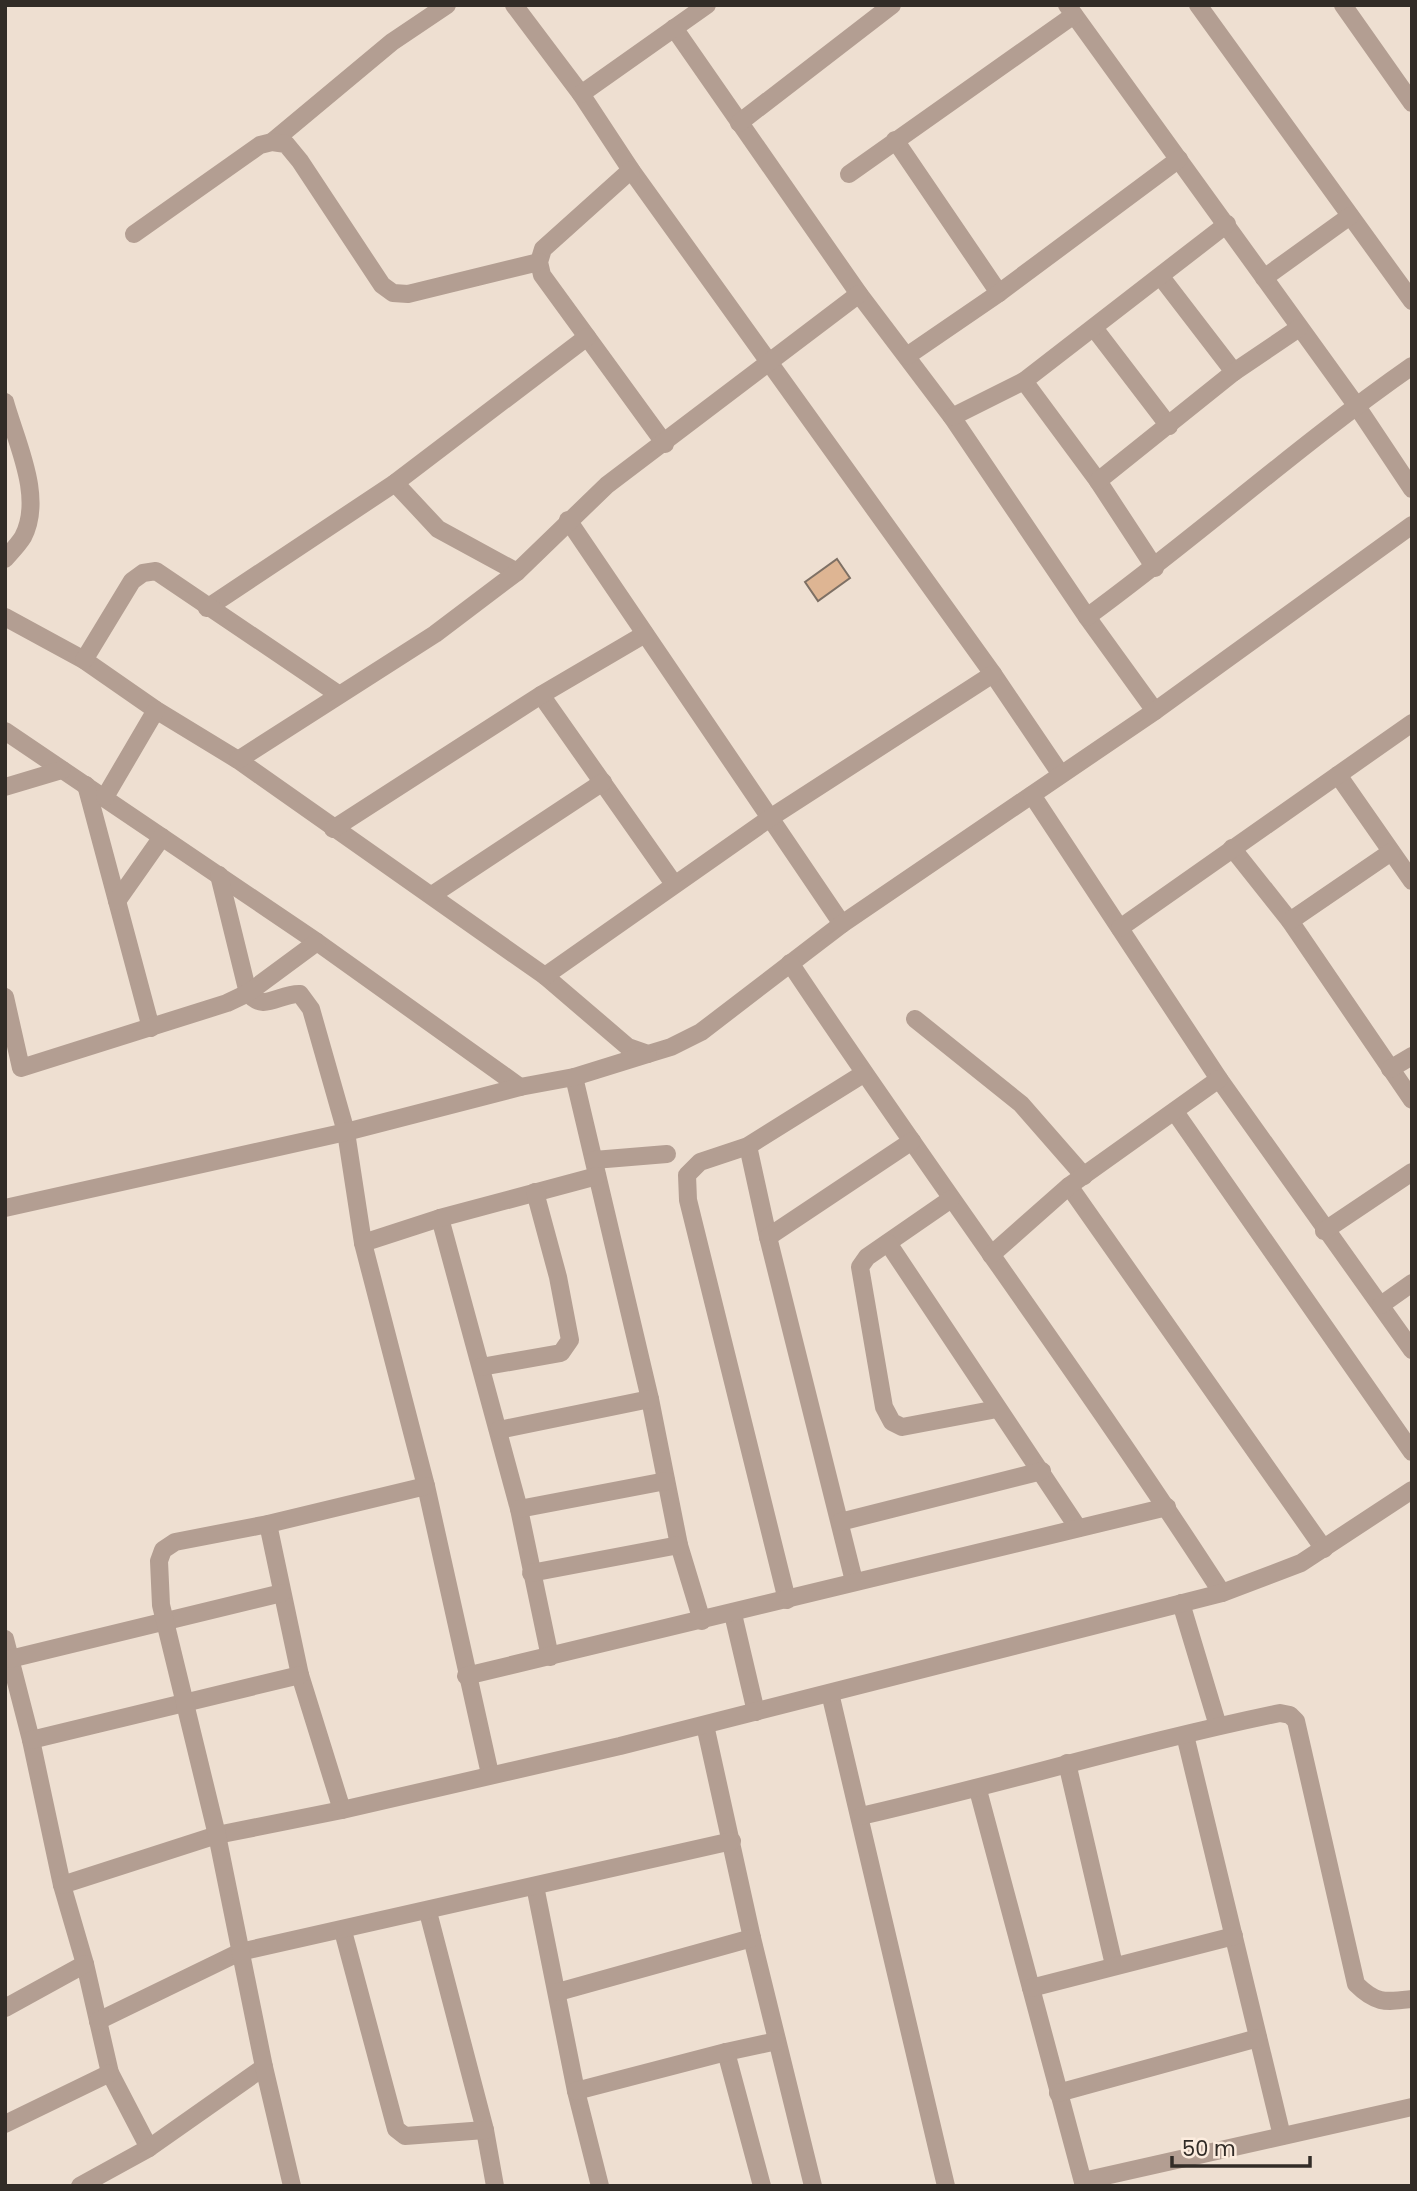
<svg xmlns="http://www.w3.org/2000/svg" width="1417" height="2191" font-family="Poppins,sans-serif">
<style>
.building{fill:#deb593;stroke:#7e7064;stroke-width:2}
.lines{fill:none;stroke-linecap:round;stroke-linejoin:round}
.street{stroke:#b39e92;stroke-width:18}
</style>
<rect width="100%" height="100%" fill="#eedfd1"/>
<!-- building -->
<path class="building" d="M837 559 850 578 818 601 805 582Z"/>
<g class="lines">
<!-- street -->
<g class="street">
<path d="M514 5 581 94 631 170 993 674 1060 773"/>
<path d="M1067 5 1356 405 1412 489"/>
<path d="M1198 5 1412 301"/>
<path d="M1343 5 1412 103"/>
<path d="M674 28 859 294 952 417 1087 617 1155 711"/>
<path d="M581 94 707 5"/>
<path d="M739 123 892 5"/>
<path d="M895 140 999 293"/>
<path d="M272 142 392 42 447 5"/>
<path d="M631 170 543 249 539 262 542 275 665 444"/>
<path d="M849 174 1074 15"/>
<path d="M134 234 260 145 272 142 286 144 300 161 382 285 393 293 408 294 539 262"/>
<path d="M1161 277 1234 372"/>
<path d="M1264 278 1350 216"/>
<path d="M1094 328 1169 426"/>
<path d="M907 356 999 293 1179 159"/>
<path d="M1024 381 1098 481 1155 568"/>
<path d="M5 402C16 442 44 497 23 537 18 545 11 552 5 559"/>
<path d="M952 417 1024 381 1227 224"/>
<path d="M1098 481 1234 372 1299 328"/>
<path d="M395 483 438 529 517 572"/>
<path d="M568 520 842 924"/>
<path d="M207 608 395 483 587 337"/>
<path d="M5 617 84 660 156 710 238 760 545 976 628 1047 648 1054 671 1047 701 1032 842 924 1155 711 1412 525"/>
<path d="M1087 617C1198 536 1300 444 1412 366"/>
<path d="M84 660 132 581 143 573 156 571 338 694"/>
<path d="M541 695 674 884"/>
<path d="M5 731 317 942 520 1087"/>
<path d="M238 760 435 634 517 572 607 485 859 294"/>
<path d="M1338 775 1412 881"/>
<path d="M86 785 151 1028"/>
<path d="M5 787 62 770"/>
<path d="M1032 795 1219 1079 1412 1350"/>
<path d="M105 797 156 710"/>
<path d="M333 829 541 695 645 634"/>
<path d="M1232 848 1290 921 1412 1100"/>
<path d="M219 875 248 993C264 1013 279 993 300 994L311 1009 346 1132 363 1243 426 1486 490 1774"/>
<path d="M432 895 603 782"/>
<path d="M117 901 162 837"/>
<path d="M1290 921 1391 852"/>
<path d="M1120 928 1412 723"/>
<path d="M790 963C931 1175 1084 1379 1222 1593"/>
<path d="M545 976 770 818 993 674"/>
<path d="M5 997 21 1068 227 1003 248 993 317 942"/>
<path d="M915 1019 1021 1104 1084 1176"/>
<path d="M1390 1069 1412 1056"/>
<path d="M574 1077 650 1399 679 1545 702 1621"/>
<path d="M1175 1112 1412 1452"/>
<path d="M748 1146 768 1237 854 1581"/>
<path d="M594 1160 667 1154"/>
<path d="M1069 1186 1324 1549"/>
<path d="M951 1199 867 1257 860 1267 884 1407 892 1422 902 1427 997 1409"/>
<path d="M5 1208 346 1132 520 1087 574 1077 648 1054"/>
<path d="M440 1218 519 1509 550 1657"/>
<path d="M1324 1231 1412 1172"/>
<path d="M768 1237 912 1141"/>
<path d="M363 1243 440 1218 597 1176"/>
<path d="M888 1243 1078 1528"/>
<path d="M991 1255 1069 1186 1219 1079"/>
<path d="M1381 1305 1412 1283"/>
<path d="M481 1367 561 1353 570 1340 558 1277 535 1192"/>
<path d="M499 1430 650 1399"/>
<path d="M519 1509 666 1481"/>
<path d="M840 1522 1042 1471"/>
<path d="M268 1524 300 1675 342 1810"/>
<path d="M531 1573 679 1545"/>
<path d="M787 1600 688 1200 687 1175 700 1162 748 1146 863 1074"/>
<path d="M1181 1603 1218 1726"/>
<path d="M733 1614 756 1712"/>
<path d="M5 1639 31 1740 62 1885 85 1964 110 2073 149 2148"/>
<path d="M10 1659 282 1593"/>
<path d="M466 1676 1167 1507"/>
<path d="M830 1693 946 2186"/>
<path d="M705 1725 752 1938 813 2186"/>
<path d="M1185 1735 1282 2136"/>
<path d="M31 1740 300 1675"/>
<path d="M1067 1763 1114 1965"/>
<path d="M978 1790 1084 2186"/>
<path d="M861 1816C1001 1784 1139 1742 1280 1713L1290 1715 1296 1721 1356 1984C1376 2004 1385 2002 1412 1999"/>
<path d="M62 1885 217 1835 342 1810 620 1746 1222 1593 1301 1563 1412 1490"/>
<path d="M535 1886 576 2091 600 2186"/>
<path d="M428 1912 485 2130 495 2186"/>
<path d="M343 1931 396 2129 405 2136 485 2130"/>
<path d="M1031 1988 1234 1936"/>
<path d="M558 1992 752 1938"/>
<path d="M5 2008 85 1964"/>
<path d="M98 2021 240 1952 732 1841"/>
<path d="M726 2052 762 2186"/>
<path d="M576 2091 726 2052 777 2041"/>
<path d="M1058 2093 1258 2038"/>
<path d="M5 2124 110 2073"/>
<path d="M1083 2181 1412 2107"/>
<path d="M80 2186 149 2148 264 2067"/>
<path d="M292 2186 264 2067 217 1835 161 1605 159 1561 163 1550 175 1542 268 1524 426 1486"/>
</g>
</g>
<!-- border -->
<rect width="1417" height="2191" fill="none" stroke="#322c27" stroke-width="14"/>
<!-- scale -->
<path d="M1172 2156v10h138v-10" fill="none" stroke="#322c27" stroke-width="3.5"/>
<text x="1182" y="2156" font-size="21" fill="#322c27" stroke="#fcecde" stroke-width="5" paint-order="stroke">50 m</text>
</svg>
